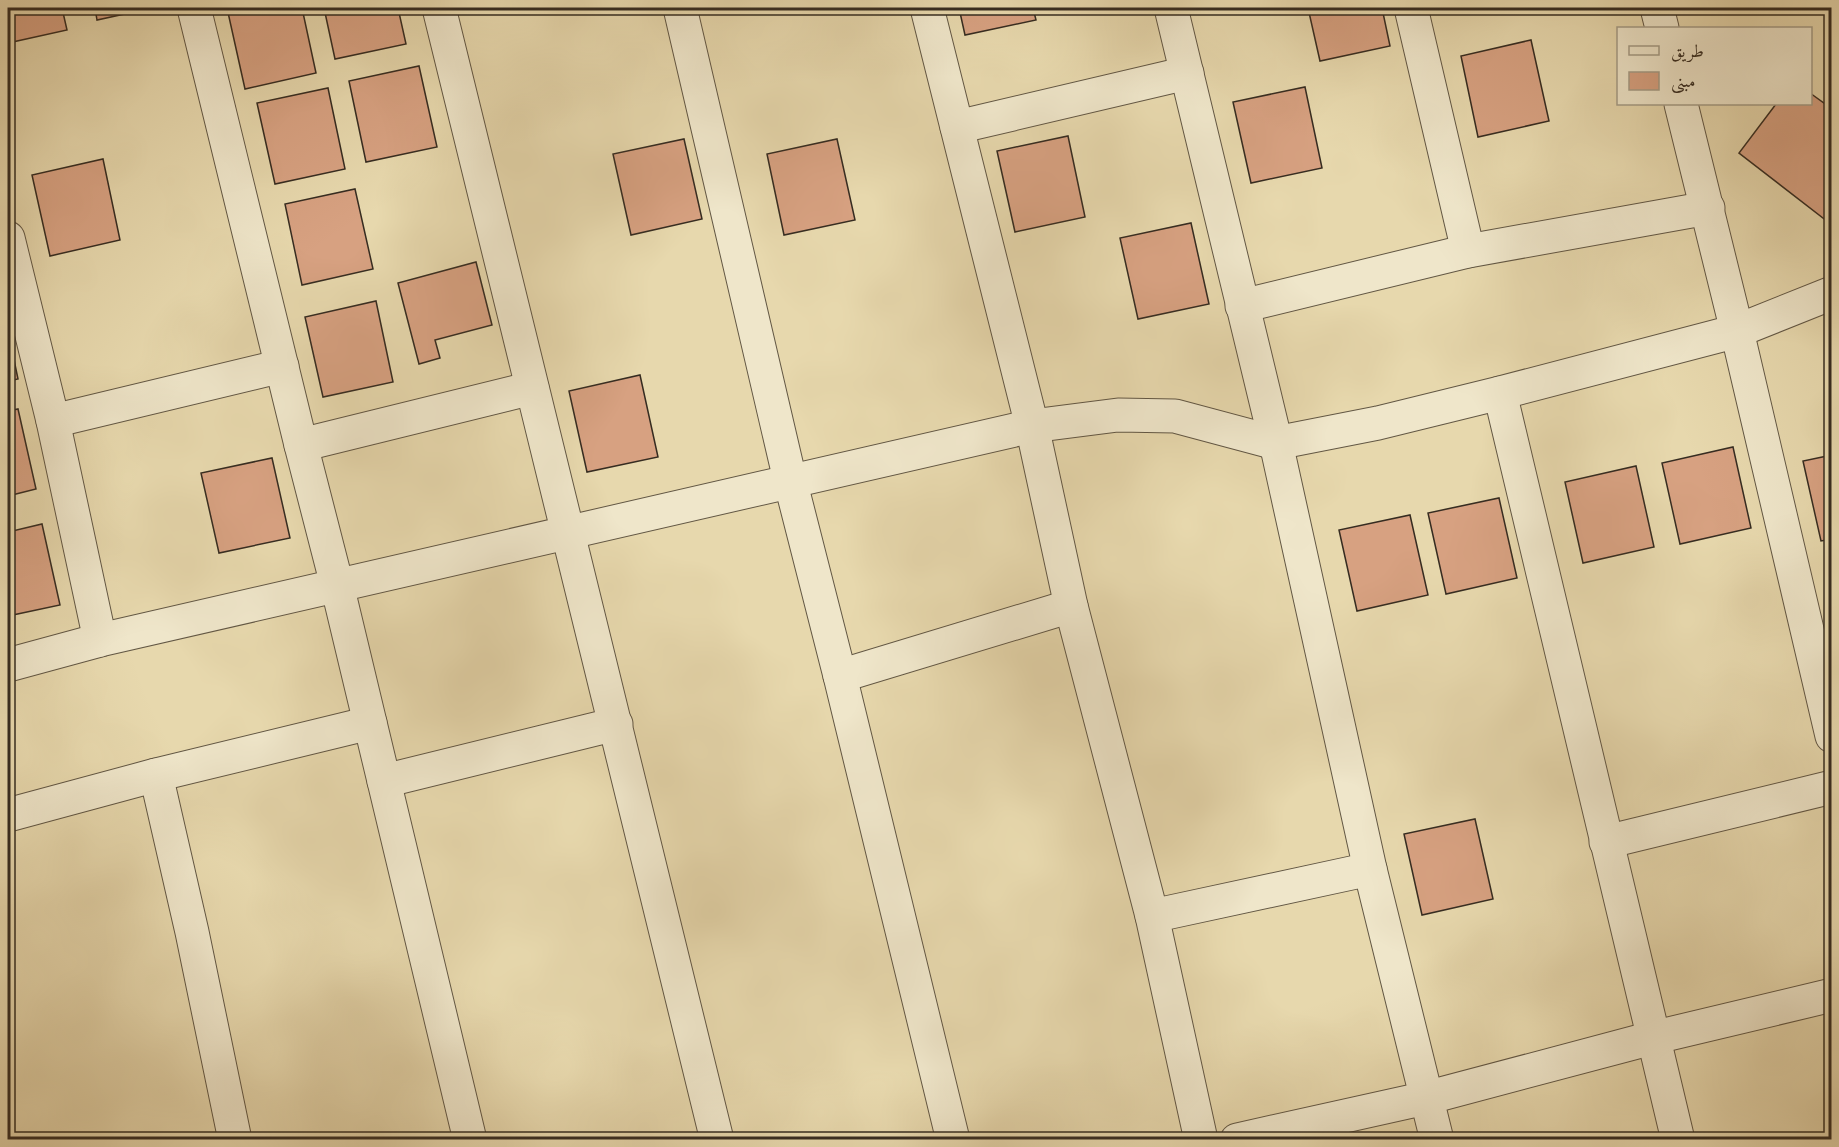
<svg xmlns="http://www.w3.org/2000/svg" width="1839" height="1147" font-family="'Libre Caslon Text',Amiri,serif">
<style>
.building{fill:#d7a181;stroke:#362c21;stroke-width:1.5}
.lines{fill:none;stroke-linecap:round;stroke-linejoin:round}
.minor-casing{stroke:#625744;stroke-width:35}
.minor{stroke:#efe6ca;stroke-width:33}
</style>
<rect width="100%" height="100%" fill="#e7d8ad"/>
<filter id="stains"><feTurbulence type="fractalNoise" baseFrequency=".00333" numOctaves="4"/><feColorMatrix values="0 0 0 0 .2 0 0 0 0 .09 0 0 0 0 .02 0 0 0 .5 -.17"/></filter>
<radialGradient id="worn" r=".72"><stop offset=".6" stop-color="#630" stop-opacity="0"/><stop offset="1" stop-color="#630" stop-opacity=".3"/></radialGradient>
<!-- building -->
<g class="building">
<path d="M8 8H62L67 30 8 43Z"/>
<path d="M95 8H152L97 20Z"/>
<path d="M227 8H302L316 73 245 89Z"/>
<path d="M324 8H398L406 44 335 59Z"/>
<path d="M959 8H1033L1036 20 965 35Z"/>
<path d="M1308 8H1382L1390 46 1320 61Z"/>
<path d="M1531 40 1549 121 1478 137 1461 56Z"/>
<path d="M419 66 437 147 366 162 349 81Z"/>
<path d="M1305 87 1322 168 1251 183 1233 102Z"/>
<path d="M328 88 345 169 275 184 257 103Z"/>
<path d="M1810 93 1832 109V225L1739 153 1776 104H1810Z"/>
<path d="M1068 136 1085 217 1015 232 997 151Z"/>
<path d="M684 139 702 219 631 235 613 154Z"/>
<path d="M837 139 855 220 784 235 767 154Z"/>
<path d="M103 159 120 240 50 256 32 175Z"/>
<path d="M355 189 373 269 302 285 285 204Z"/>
<path d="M1191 223 1209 304 1138 319 1120 238Z"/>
<path d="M476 262 492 325 435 340 440 358 419 364 398 283Z"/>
<path d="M376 301 393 382 323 397 305 317Z"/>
<path d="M8 331 18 379 8 381Z"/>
<path d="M640 375 658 457 587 472 569 391Z"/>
<path d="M18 409 36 489 8 496V411Z"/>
<path d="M1733 447 1751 528 1680 544 1662 463Z"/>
<path d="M1832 455V539L1821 541 1803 461Z"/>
<path d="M272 458 290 538 219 553 201 473Z"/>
<path d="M1636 466 1654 547 1583 563 1565 482Z"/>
<path d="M1499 498 1517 578 1446 594 1428 513Z"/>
<path d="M1410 515 1428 595 1357 611 1339 530Z"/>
<path d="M42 524 60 605 8 616V532Z"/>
<path d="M1475 819 1493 899 1422 915 1404 834Z"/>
</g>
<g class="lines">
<!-- minor casing -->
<g class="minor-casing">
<g id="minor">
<path d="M194 8 301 445 337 585 470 1140"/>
<path d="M439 8 717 1140"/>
<path d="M680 8 790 480 840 676 953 1140"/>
<path d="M927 8 1032 426 1071 606 1152 916 1201 1140"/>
<path d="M1171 8 1276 443 1370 869 1437 1140"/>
<path d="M1411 8 1468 251"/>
<path d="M1657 8 1662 28"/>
<path d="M1681 104 1737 331 1832 736"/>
<path d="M957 127 1187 73"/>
<path d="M8 238 53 421 100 640"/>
<path d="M1242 306 1468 251 1708 208"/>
<path d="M1500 393 1678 1140"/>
<path d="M53 421 282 366"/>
<path d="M301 445 532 388"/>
<path d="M8 665 100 640 1032 426 1118 415 1175 416 1276 443 1378 423 1500 393 1737 331 1832 293"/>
<path d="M840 676 1071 606"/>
<path d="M156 775 192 932 235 1140"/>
<path d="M384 781 616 724"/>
<path d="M8 815 156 775 370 723"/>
<path d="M1606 842 1832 787"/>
<path d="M1152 916 1370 869"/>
<path d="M1237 1140 1426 1098 1652 1038 1832 995"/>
</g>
</g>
<!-- minor -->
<use href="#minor" class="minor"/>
</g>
<!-- margin -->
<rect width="1839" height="1147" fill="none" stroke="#e7d8ad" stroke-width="30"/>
<rect x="9" y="9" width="1821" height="1129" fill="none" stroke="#362c21" stroke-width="3"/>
<rect x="15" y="15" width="1809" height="1117" fill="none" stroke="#362c21" stroke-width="1.5"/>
<!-- legend -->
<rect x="1617" y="27" width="195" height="78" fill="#efe6ca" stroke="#a59c86" stroke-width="1.5"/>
<rect x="1629" y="46" width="30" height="9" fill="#efe6ca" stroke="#a59c86" stroke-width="1.5"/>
<text x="1671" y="57" font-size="18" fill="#362c21">طريق</text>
<rect x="1629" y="72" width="30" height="18" fill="#d7a181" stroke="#a59c86" stroke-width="1.5"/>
<text x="1671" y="87" font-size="18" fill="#362c21">مبنى</text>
<rect width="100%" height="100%" filter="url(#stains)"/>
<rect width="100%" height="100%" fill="url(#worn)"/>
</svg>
